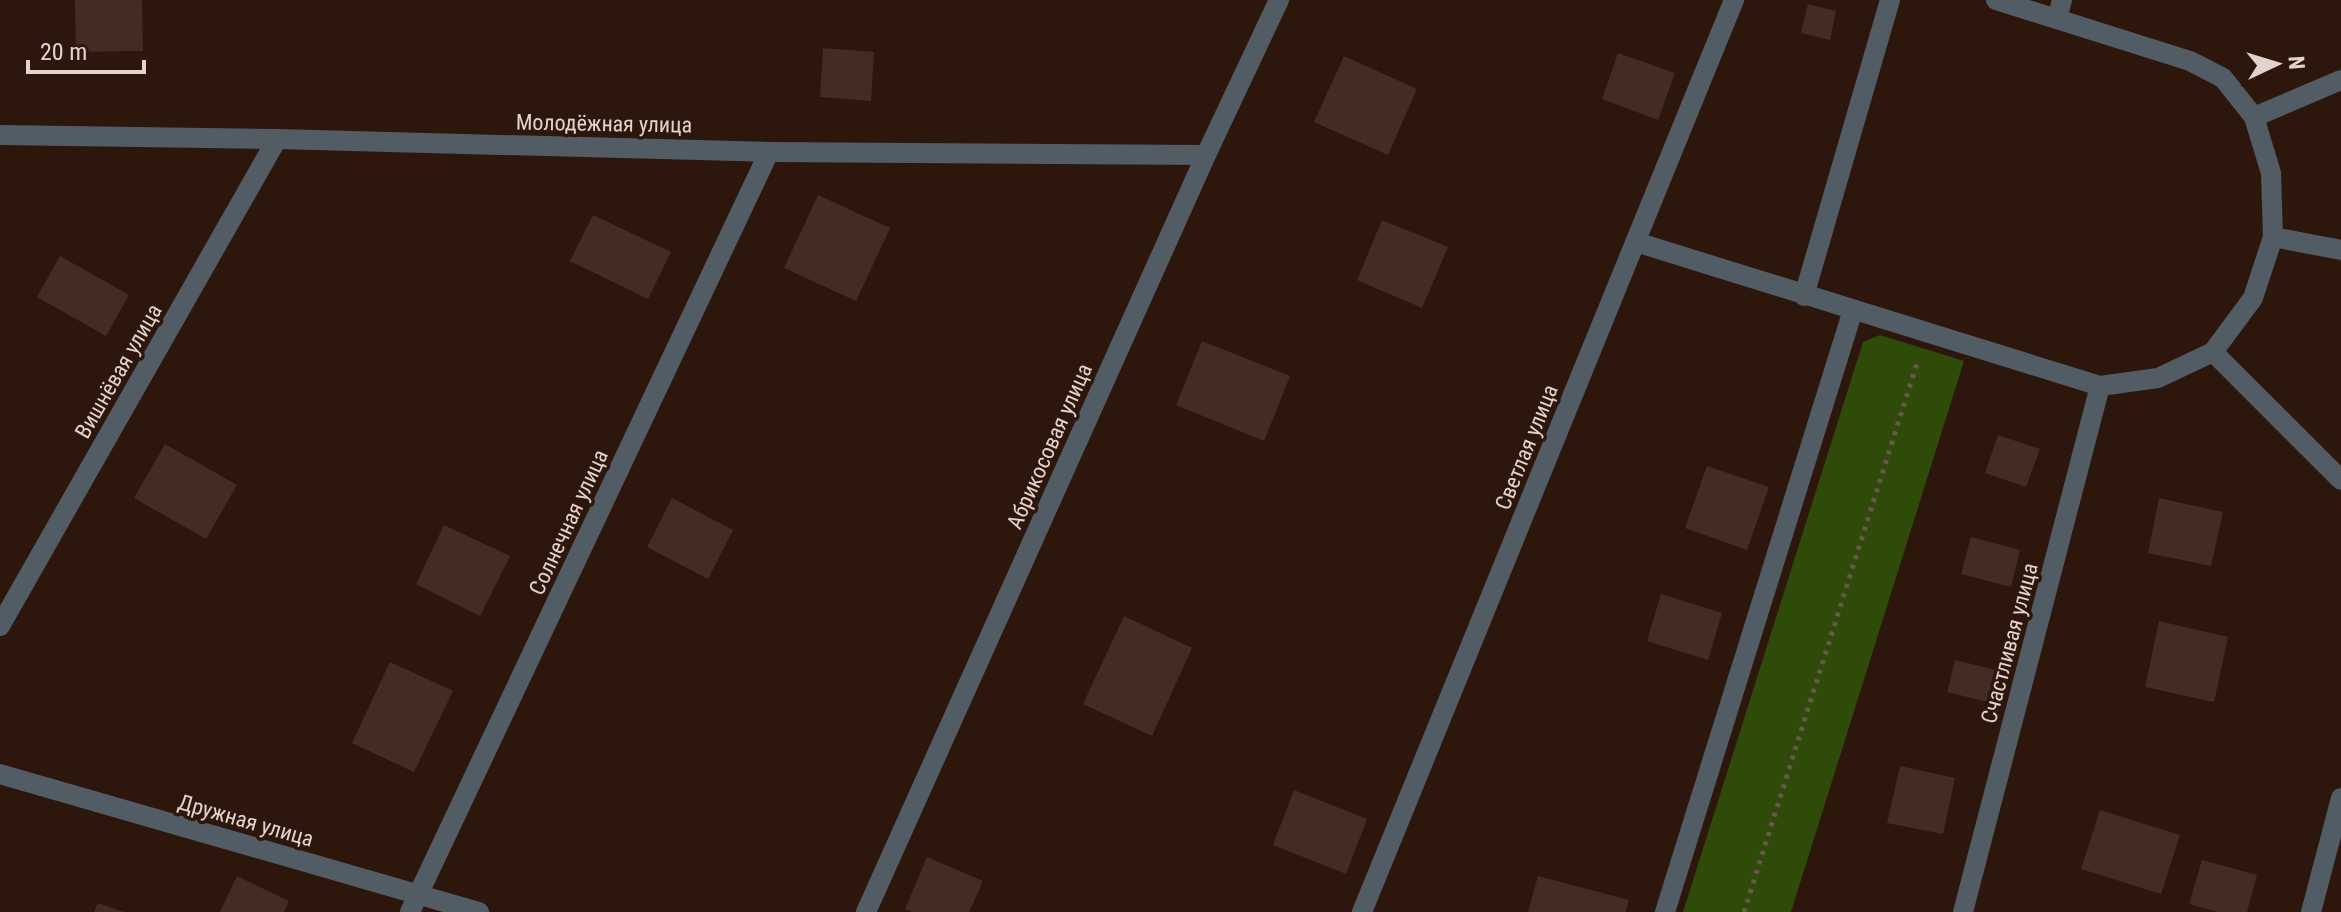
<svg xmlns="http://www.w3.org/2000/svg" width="2341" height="912" font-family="'Roboto Condensed',sans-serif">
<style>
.green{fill:#2e4b0a}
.building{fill:#452c22}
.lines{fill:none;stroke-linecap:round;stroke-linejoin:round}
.path{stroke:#6a564d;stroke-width:5;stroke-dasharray:4 6;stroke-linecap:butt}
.lane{stroke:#515c64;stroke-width:20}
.street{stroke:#515c64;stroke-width:20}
.labels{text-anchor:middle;stroke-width:7;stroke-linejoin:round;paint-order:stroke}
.street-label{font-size:22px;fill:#e3d3cc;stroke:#2d160c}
</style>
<rect width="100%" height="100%" fill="#2d160c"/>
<!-- green -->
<path class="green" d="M1880 335 1964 361 1791 912H1683L1863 342Z"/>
<!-- building -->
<g class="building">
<path d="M75 0H142L143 51 76 52Z"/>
<path d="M1808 4 1836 11 1830 40 1801 33Z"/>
<path d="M823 48 874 52 871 101 820 97Z"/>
<path d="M1618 53 1675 73 1658 120 1602 99Z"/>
<path d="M1344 56 1417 89 1388 155 1314 122Z"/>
<path d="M818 195 890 228 856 301 784 268Z"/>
<path d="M593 215 671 252 648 299 570 261Z"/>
<path d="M1382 220 1448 247 1422 308 1357 280Z"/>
<path d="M60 256 129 295 106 336 37 297Z"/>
<path d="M1202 341 1290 376 1264 441 1176 405Z"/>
<path d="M1998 435 2040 449 2026 487 1985 473Z"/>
<path d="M165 444 237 485 206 539 134 498Z"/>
<path d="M1707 466 1769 487 1747 550 1685 528Z"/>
<path d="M672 498 733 530 708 579 647 547Z"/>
<path d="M2159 498 2223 512 2211 566 2148 553Z"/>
<path d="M444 525 510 556 480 616 416 584Z"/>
<path d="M1971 537 2020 550 2011 587 1961 574Z"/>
<path d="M1661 594 1722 613 1708 660 1647 641Z"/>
<path d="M1124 616 1192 648 1152 736 1083 704Z"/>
<path d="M2159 621 2228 637 2214 702 2145 687Z"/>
<path d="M1955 660 1996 670 1988 702 1947 692Z"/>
<path d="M390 662 453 691 414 772 352 743Z"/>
<path d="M1900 766 1955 778 1943 834 1887 823Z"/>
<path d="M1294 790 1367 819 1346 874 1273 845Z"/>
<path d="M2100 810 2180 835 2161 894 2081 869Z"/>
<path d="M927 857 983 881 969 912H912L905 909Z"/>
<path d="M2202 860 2257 875 2247 912H2218L2189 904Z"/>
<path d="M237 876 289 901 284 912H220Z"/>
<path d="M1538 876 1629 900 1626 912H1528Z"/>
<path d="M98 903 124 912H94Z"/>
</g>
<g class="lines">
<!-- path -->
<path class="path" d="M1744 912 1918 360"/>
<!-- lane -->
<g class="lane">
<path d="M2057 19 2062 0"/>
<path d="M2311 912 2341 798"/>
</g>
<!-- street -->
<g class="street">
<path d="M2254 117 2341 80"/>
<path d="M0 135 277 139 769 152 1206 155"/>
<path d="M2273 237 2341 250"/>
<path d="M1636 242 2100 386 2158 378 2213 352 2253 298 2273 237 2271 173 2254 117 2223 78 2190 61 1996 0"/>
<path d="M1804 296 1890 0"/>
<path d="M2213 352 2341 480"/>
<path d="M0 626 277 139"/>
<path d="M0 774 479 912"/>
<path d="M410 912 769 152"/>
<path d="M866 912 1206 155 1279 0"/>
<path d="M1362 912 1734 0"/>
<path d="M1665 912 1853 310"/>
<path d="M1963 912 2100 386"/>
</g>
</g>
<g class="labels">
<!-- street labels -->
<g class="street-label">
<text transform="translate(604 123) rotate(1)" y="8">Молодёжная улица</text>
<text transform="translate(118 371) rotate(-60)" y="8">Вишнёвая улица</text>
<text transform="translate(1049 446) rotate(-66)" y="8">Абрикосовая улица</text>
<text transform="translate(1526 447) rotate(-68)" y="8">Светлая улица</text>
<text transform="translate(568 522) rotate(-65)" y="8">Солнечная улица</text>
<text transform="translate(2009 643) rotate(-75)" y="8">Счастливая улица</text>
<text transform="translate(246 820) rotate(16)" y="8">Дружная улица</text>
</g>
</g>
<!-- north arrow -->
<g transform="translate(2277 64) rotate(86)" stroke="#2d160c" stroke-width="6" paint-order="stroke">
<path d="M0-6L14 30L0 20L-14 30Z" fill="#e3d3cc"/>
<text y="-12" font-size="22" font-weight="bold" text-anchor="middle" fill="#e3d3cc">N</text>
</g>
<!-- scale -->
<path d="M28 60v12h116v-12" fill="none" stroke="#e3d3cc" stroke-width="4"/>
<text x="40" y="60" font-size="24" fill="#e3d3cc" stroke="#2d160c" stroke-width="6" paint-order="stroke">20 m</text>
</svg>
